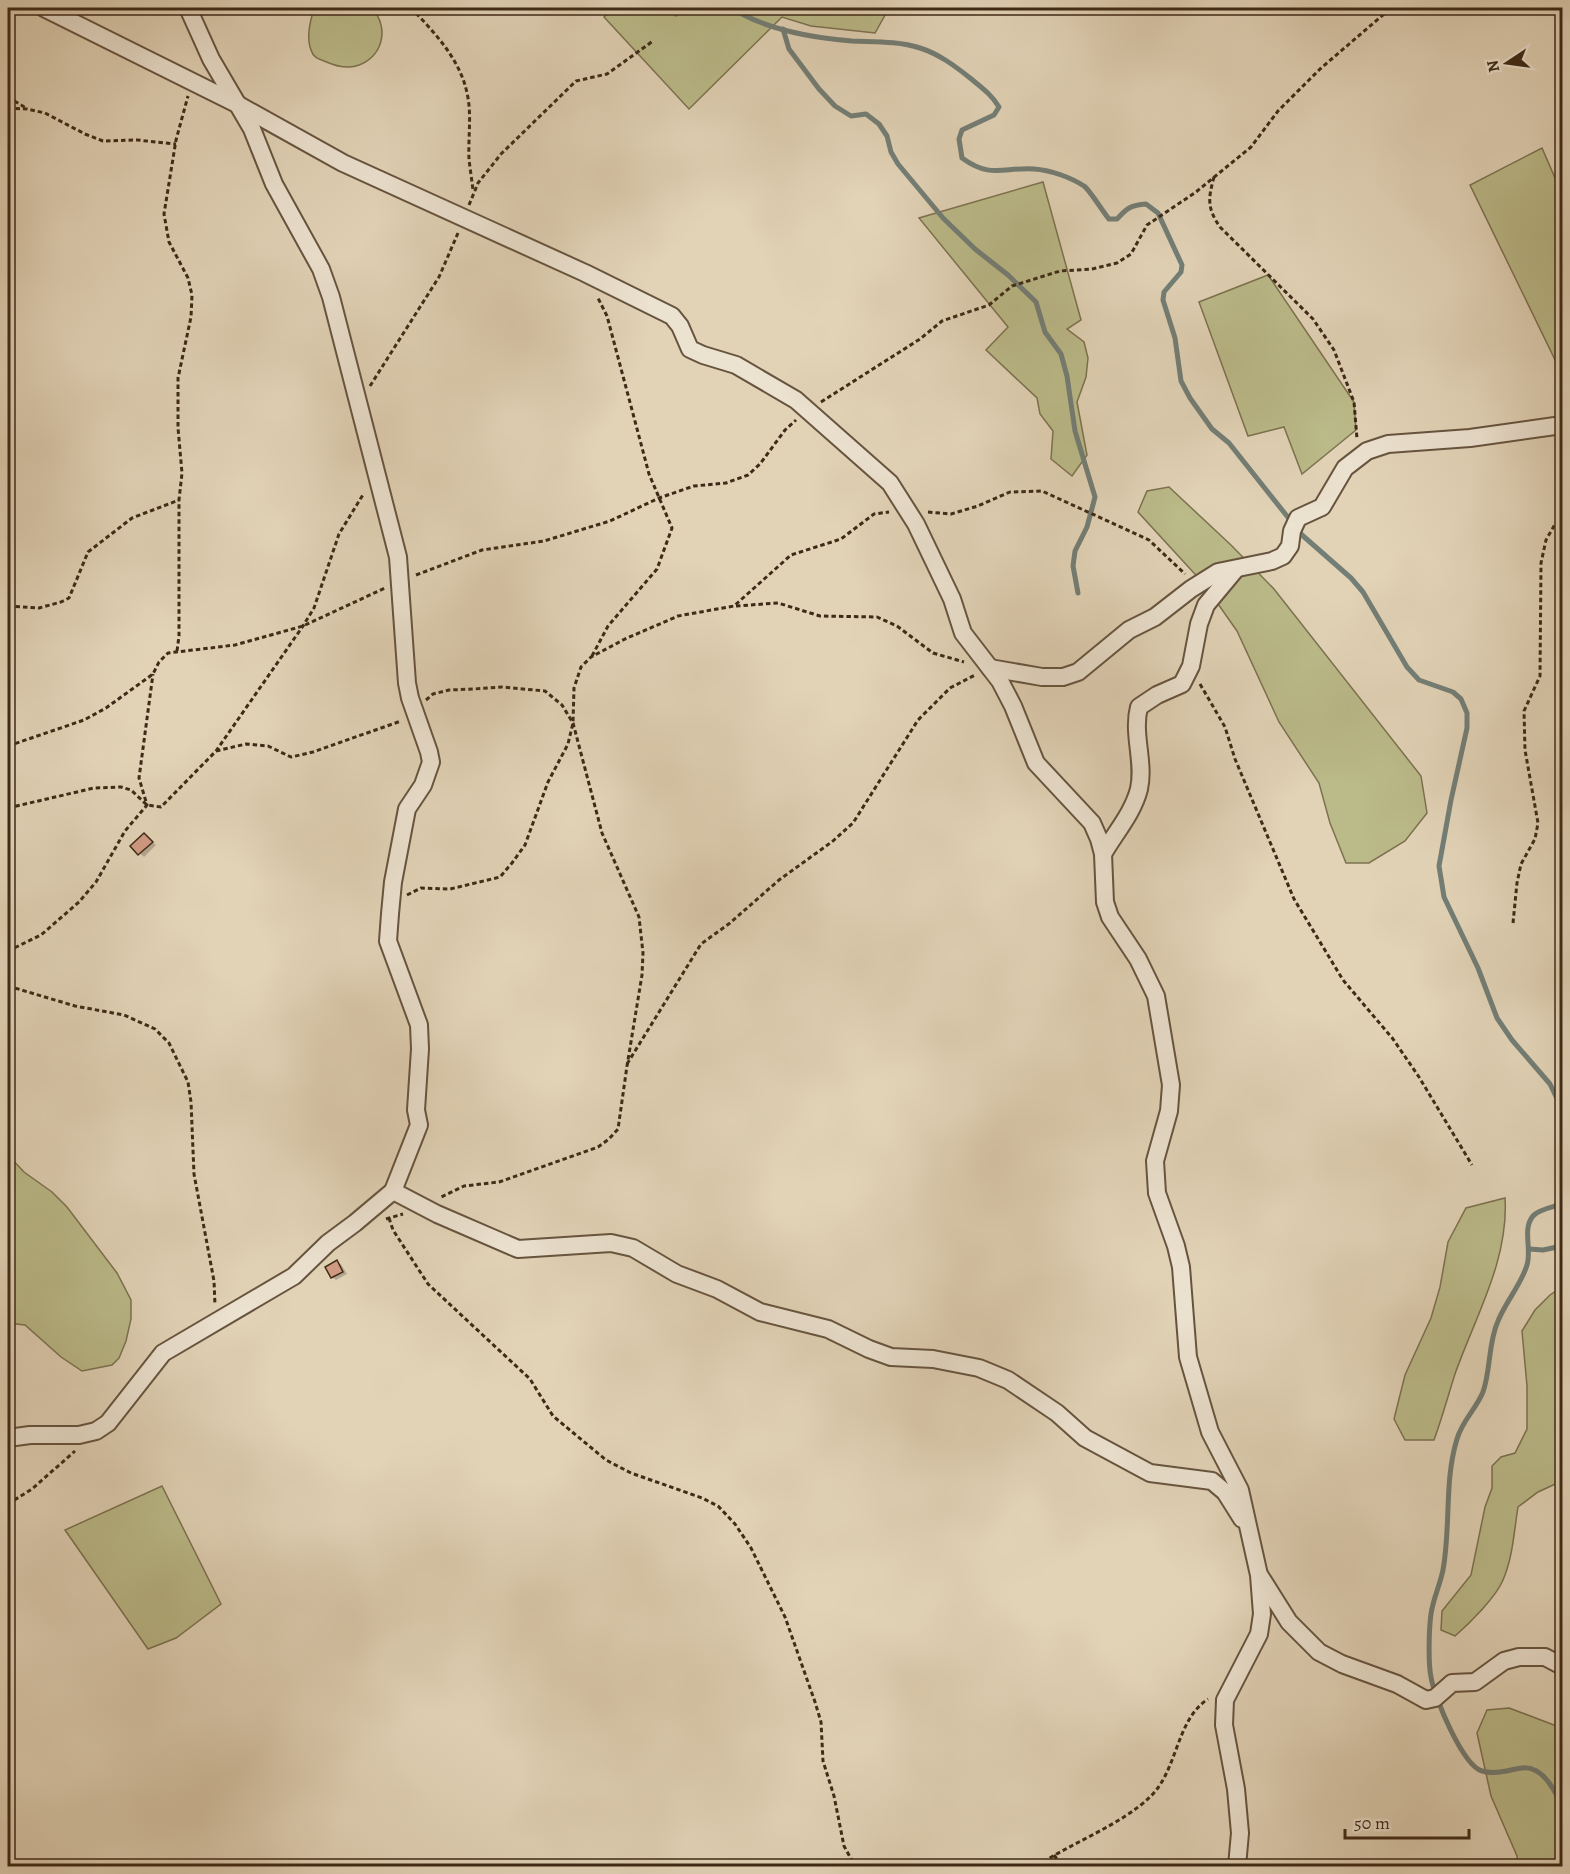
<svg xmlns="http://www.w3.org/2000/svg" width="1570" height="1874" font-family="Alegreya,serif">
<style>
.green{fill:#bbba89;stroke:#7c7250;stroke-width:1.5}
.shadow{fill:#0003}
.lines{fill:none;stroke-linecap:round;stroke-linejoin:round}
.stream{stroke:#737e76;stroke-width:5}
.building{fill:#d29b84;stroke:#3e2a17;stroke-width:1.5}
.minor-casing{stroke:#67543f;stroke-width:20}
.path{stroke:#3e2a17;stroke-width:3;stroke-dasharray:4.5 3;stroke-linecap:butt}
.minor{stroke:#ece2d0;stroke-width:16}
</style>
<rect width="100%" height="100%" fill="#e2d3b7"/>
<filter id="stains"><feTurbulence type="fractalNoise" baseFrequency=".00333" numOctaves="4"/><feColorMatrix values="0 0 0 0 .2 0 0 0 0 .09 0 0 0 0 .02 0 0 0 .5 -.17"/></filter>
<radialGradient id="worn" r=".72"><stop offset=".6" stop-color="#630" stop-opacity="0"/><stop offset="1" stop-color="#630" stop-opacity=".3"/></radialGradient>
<!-- green -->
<g class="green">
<path d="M317 8H372C390 28 383 58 356 66 346 69 333 65 324 61 318 59 313 57 311 50 306 37 310 21 314 9Z"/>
<path d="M613 8H889L875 33 811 26 782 17 689 109 604 17Z"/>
<path d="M1542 148 1562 194V364L1559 368 1470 185Z"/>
<path d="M1043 182 1081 320 1067 329 1084 342 1088 358 1086 377 1077 402 1087 455 1072 476 1051 459 1053 431 1040 414 1037 398 986 350 1008 327 919 218Z"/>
<path d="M1268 275 1354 402 1356 430 1302 474 1284 427 1248 436 1199 302Z"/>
<path d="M1169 487 1232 546 1274 589 1421 776 1427 813 1405 841 1369 863H1346L1330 823 1319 783 1279 722 1237 631 1204 584 1138 512 1147 491Z"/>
<path d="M8 1155 24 1172 52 1192 67 1207 117 1273 131 1300V1319L126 1341 119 1358 112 1365 82 1371 61 1357 25 1325 8 1323Z"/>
<path d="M1505 1198C1509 1260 1475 1317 1455 1374 1448 1396 1442 1418 1434 1440H1405L1394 1419 1405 1375 1431 1318 1440 1287 1448 1242 1466 1208Z"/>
<path d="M1562 1287V1481L1538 1492 1518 1507C1514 1531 1513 1557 1503 1580 1496 1597 1470 1623 1455 1636L1441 1630 1442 1611 1471 1575 1485 1507 1492 1488V1466L1501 1457 1515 1453 1527 1429V1386L1522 1331 1535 1310 1550 1295Z"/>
<path d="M162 1486 221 1604 176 1638 148 1649 65 1530Z"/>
<path d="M1509 1708 1562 1728V1866H1518L1517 1856 1491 1796 1477 1733 1487 1710Z"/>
</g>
<!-- shadow -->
<g class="shadow">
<path d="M144 835 156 845 144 857 132 846Z"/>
<path d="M337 1262 341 1264 347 1274 336 1280 332 1277Z"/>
</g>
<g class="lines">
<!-- stream -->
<g class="stream">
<path d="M672 8 676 14"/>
<path d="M740 8 742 14C774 31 815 38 852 41 875 42 898 41 920 48 939 54 955 66 970 78 981 87 992 95 999 107L994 115 962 130 959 139 962 158C991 179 1003 167 1034 169 1050 170 1070 177 1084 186 1089 189 1103 212 1109 219H1117C1127 208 1131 205 1146 204L1158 213 1182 265 1181 272 1164 292 1163 300 1175 338 1181 381 1190 398 1212 429 1229 443 1302 535 1351 578 1363 592 1407 667 1419 680 1453 692 1461 699 1467 713V728L1451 800 1439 866 1444 897 1478 968 1497 1018 1512 1040 1550 1084 1562 1109"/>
<path d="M783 29 789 49 819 89 835 106 851 116 866 114 879 124 887 136 891 152 898 164 943 218 975 249 1008 275 1036 302 1045 332 1061 354 1067 376 1075 431 1095 497 1087 527 1075 551 1073 566 1078 593"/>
<path d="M1562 1204C1554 1207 1539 1209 1533 1216 1522 1229 1532 1249 1527 1265 1521 1285 1506 1301 1498 1321 1488 1343 1491 1369 1483 1392 1476 1409 1462 1421 1457 1439 1444 1481 1451 1527 1443 1570 1440 1585 1433 1599 1431 1614 1429 1628 1428 1663 1431 1677 1434 1697 1463 1766 1482 1771 1496 1775 1508 1770 1522 1768 1543 1765 1558 1794 1562 1810"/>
<path d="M1529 1249 1543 1250 1562 1246"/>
</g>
</g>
<!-- building -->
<g class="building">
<path d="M144 833 153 842 138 855 130 846Z"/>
<path d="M337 1260 343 1272 331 1278 325 1267Z"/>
</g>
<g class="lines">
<!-- minor casing -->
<g class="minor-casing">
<g id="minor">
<path d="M44 8 237 104 343 163 585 273 672 316 680 326 690 349 703 355 736 365 796 400 890 483 916 524 952 599 963 633 1000 681 1013 706 1036 763 1092 823 1099 839 1103 854 1105 902 1110 917 1138 959 1156 996 1171 1085 1169 1111 1155 1161 1157 1193 1176 1246 1181 1267 1188 1357 1210 1432 1240 1490 1259 1575 1262 1614 1259 1634 1225 1700 1224 1725 1236 1789 1240 1833 1237 1866"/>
<path d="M990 668 1042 677H1063L1078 672 1129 630 1155 617 1191 589 1218 572 1272 561 1283 556 1290 546 1292 531 1298 518 1322 507 1345 468 1367 451 1388 444 1470 438 1562 425"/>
<path d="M1103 854C1115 833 1133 813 1139 789 1145 762 1132 734 1139 707L1157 695 1182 684 1191 666 1199 624 1206 605 1236 569"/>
<path d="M393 1191 437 1214 518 1249 611 1243 633 1248 677 1274 717 1289 760 1312 828 1329 869 1349 891 1357 933 1359 979 1368 1008 1380 1057 1413 1085 1438 1150 1473 1212 1481 1225 1492 1242 1519"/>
<path d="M8 1438 30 1435H79L96 1431 108 1423 163 1353 294 1276 328 1243 355 1223 393 1191 419 1125 416 1110 420 1049 419 1025 388 941 390 914 393 882 407 809 423 785 431 762 429 752 410 698 407 683 398 557 331 297 321 269 274 184 252 129 211 59 188 8"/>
<path d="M1260 1576 1289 1622 1319 1652 1342 1664 1397 1684 1426 1700 1435 1698 1452 1683 1475 1682 1504 1661 1519 1657H1545L1562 1666"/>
</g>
</g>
<!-- path -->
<g class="path">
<path d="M411 8C434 32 460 59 467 93 472 114 468 137 469 159 470 169 472 180 473 191"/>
<path d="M8 97 26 108"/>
<path d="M8 108 27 109 45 113 85 134 103 141 137 140 176 144"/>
<path d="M1214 177C1208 199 1207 208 1220 227L1313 319 1334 350 1354 402 1357 439"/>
<path d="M469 205 478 183 501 154 576 81 607 74 653 41"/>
<path d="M370 386 439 277 458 233"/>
<path d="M821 402 920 339 942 321 989 305 1012 286 1060 271 1092 269 1117 263 1131 254 1147 225 1196 192 1251 147 1278 111 1320 69 1391 8"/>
<path d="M928 512 951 514 978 506 1010 492 1042 491 1149 540 1185 574"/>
<path d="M416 575 482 550 544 541 610 521 659 498 694 486 726 483 748 475 760 464 785 430 796 420"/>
<path d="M8 606 39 608 61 602 69 598 88 552 132 518 179 500"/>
<path d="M736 606 778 603 820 616 877 617 897 626 933 653 964 662"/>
<path d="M177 651 179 636V500L182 473 178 428V378L191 317 192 295 188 278 169 242 164 214 176 140 188 96"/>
<path d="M592 656 608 626 657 569 672 528 649 474 607 316 598 298"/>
<path d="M1200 684 1225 727 1235 759 1294 899 1343 980 1393 1039 1419 1077 1472 1165"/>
<path d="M426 700 433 694 449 690 474 689 502 687 545 691 562 705 573 723 602 833 639 917 643 953 642 975 627 1066 618 1129 609 1139 598 1147 499 1182 464 1186 439 1198"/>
<path d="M8 746 84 720 106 708 153 674 159 662 168 653 235 645 303 626 385 588"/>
<path d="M216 751 246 744 268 746 291 757 313 752 401 721"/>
<path d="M8 808 94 788 121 787 131 790 147 805 161 807 216 751 303 626 314 608 339 534 364 493"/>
<path d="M407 895 421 888 450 889 500 877 512 863 525 845 548 782 568 744 573 723 574 688 581 667 591 657 625 639 678 616 734 606 791 555 841 539 874 514 889 512"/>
<path d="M1513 923 1517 883 1521 864 1535 839 1538 823 1525 750 1524 711 1540 676 1541 563 1546 540 1562 512"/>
<path d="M8 951 41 935 79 902 96 882 125 831 147 805 139 778 153 674"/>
<path d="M8 986 75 1006 124 1015 155 1029 169 1043 188 1082 191 1102 194 1174 214 1281 215 1305"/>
<path d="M627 1064 701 944 730 923 779 880 833 841 853 823 918 720 950 688 975 675"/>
<path d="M389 1218 393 1230 428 1284 530 1379 553 1416 606 1460 631 1473 702 1498 718 1506 735 1524 751 1548 785 1617 815 1702 821 1722 823 1761 834 1796 844 1846 855 1866"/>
<path d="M386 1219 403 1214"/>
<path d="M8 1504 32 1489 75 1451"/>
<path d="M1054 1855 1062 1866"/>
<path d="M1037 1866C1071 1843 1123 1824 1151 1796 1178 1769 1176 1720 1208 1699"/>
</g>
<!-- minor -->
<use href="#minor" class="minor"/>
</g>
<!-- margin -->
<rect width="1570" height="1874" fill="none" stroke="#e2d3b7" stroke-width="30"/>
<rect x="9" y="9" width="1552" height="1856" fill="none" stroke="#3e2a17" stroke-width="3"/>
<rect x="15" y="15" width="1540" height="1844" fill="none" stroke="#3e2a17" stroke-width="1.5"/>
<!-- north arrow -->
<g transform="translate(1507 63) rotate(257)" stroke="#ece2d0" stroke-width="4.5" paint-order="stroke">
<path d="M0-4.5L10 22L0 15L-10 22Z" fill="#3e2a17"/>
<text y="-9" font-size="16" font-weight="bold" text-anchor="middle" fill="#3e2a17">N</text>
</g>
<!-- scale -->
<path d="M1345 1829v9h124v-9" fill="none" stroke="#3e2a17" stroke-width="3"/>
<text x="1354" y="1829" font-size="18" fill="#3e2a17" stroke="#ece2d0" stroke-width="4.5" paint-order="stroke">50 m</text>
<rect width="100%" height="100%" filter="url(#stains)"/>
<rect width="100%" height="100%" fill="url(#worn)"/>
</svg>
